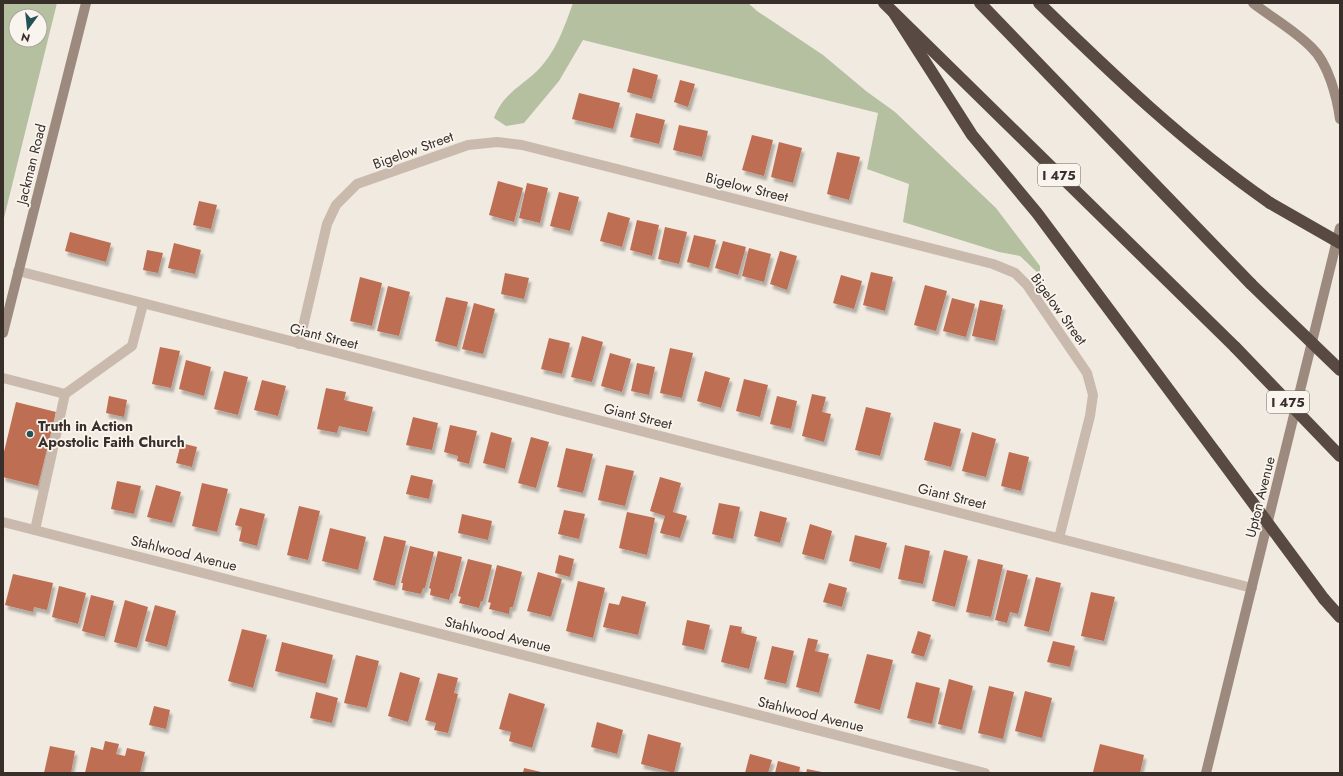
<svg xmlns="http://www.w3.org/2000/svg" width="1343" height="776" font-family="Jost,sans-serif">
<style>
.green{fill:#b5c0a1;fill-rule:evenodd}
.building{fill:#bd6e53;filter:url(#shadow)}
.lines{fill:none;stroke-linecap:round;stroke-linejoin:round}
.lane{stroke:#c9baad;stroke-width:10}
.street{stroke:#c9baad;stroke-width:10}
.secondary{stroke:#9d8a7e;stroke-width:10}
.highway{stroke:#584a43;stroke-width:12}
.highway-bridge{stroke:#584a43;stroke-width:12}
.poi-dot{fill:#235357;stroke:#f9f4ed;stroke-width:1.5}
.labels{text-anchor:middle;stroke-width:3.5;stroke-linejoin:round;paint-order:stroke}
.shield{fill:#f9f4ed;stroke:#726a65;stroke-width:1}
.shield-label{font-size:13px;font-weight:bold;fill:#382f2b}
.street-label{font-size:14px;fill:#382f2b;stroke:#f9f4ed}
.poi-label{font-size:14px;font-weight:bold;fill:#382f2b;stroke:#f9f4ed;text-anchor:start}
</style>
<defs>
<filter id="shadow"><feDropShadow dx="2.5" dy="4.5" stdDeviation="1" flood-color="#0004"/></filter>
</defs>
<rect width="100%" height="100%" fill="#f1eae0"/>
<!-- green -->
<g class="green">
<path d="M3 3H57L3 222ZM16 16H40V40H16Z"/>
<path d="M573 3H748L757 11 823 55 866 91 895 112 996 208 1040 266V275L1020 256 999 252 903 222 909 184 867 169 878 113 583 40 559 81 524 123 506 126 494 118C503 94 520 87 537 71 556 52 564 28 573 3Z"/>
</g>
<!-- building -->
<g class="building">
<path d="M633 68 658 75 652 99 627 92Z"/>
<path d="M680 80 695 84 688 107 674 102Z"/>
<path d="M579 93 620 103 613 129 572 119Z"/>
<path d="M636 113 665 120 659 144 630 137Z"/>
<path d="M679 125 708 131 702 157 673 150Z"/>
<path d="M752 135 773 140 764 176 742 170Z"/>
<path d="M779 142 802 148 793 183 771 177Z"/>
<path d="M837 152 860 157 849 200 827 194Z"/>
<path d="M498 181 523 188 514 222 489 215Z"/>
<path d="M527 183 548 188 540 223 519 218Z"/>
<path d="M559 192 579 197 570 231 550 226Z"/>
<path d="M199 201 217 205 211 229 193 225Z"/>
<path d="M608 212 630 218 622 247 600 241Z"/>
<path d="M637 220 659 225 652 256 630 250Z"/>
<path d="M665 227 687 232 679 264 658 259Z"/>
<path d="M70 232 111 243 106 262 65 251Z"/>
<path d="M694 235 716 240 709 268 687 262Z"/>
<path d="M723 241 746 247 738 275 715 268Z"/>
<path d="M174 243 201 250 195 274 168 268Z"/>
<path d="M749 248 771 254 764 282 742 276Z"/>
<path d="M147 250 163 253 158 273 143 270Z"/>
<path d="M780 251 797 256 787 290 770 284Z"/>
<path d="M871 272 893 277 885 311 863 305Z"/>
<path d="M505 273 529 278 524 299 501 294Z"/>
<path d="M841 275 862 281 854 309 833 303Z"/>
<path d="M360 277 382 283 372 326 350 321Z"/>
<path d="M925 285 947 291 936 331 914 325Z"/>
<path d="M388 286 410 292 399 336 377 331Z"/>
<path d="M446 297 468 302 457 347 435 341Z"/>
<path d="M952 298 975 304 966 337 943 331Z"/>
<path d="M980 300 1003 305 995 341 972 336Z"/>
<path d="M474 303 495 309 483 354 462 349Z"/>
<path d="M582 336 603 342 592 382 571 377Z"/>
<path d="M549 338 570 343 562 374 541 369Z"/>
<path d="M160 347 180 351 171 388 152 384Z"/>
<path d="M670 348 693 353 682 398 660 393Z"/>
<path d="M610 353 631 359 622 392 601 386Z"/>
<path d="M186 360 211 367 204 396 179 389Z"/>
<path d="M637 363 655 367 649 395 631 391Z"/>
<path d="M224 371 248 377 238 415 214 409Z"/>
<path d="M705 371 730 378 721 408 697 401Z"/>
<path d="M744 379 768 385 760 417 736 411Z"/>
<path d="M262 380 286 386 278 416 254 410Z"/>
<path d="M326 388 346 392 344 400 373 407 367 432 339 426 337 433 317 429Z"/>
<path d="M812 394 826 397 822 412 831 414 824 442 802 436Z"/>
<path d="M109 396 127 400 124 417 106 413Z"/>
<path d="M777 396 797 401 791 429 770 424Z"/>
<path d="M16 402 56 412 38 486 3 477V456Z"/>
<path d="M866 407 891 413 880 456 855 450Z"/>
<path d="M413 417 438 423 432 450 406 445Z"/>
<path d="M934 422 961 429 951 467 924 460Z"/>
<path d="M450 425 477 431 469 464 457 461 458 456 444 452Z"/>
<path d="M491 432 512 438 505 469 483 463Z"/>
<path d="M972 432 996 439 986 477 962 471Z"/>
<path d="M531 437 549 442 536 488 518 483Z"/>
<path d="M181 443 197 447 192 467 176 463Z"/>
<path d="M566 448 593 454 583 493 557 487Z"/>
<path d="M1009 452 1029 457 1021 491 1001 486Z"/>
<path d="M606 465 634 471 625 506 598 500Z"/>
<path d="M411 475 433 480 429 499 406 494Z"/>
<path d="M660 477 681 483 673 512 687 516 680 538 660 533 665 516 650 511Z"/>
<path d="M117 481 141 486 134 514 111 509Z"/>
<path d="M202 483 228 489 217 532 192 526Z"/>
<path d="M156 485 181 492 172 523 147 517Z"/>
<path d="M719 503 740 507 733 539 712 534Z"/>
<path d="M299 506 320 511 308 560 287 555Z"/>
<path d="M240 508 265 514 257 546 239 541 242 527 235 525Z"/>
<path d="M564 510 585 514 579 539 558 534Z"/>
<path d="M760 511 787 518 780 543 754 536Z"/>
<path d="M627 512 655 518 647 555 619 548Z"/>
<path d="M462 514 492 521 488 540 458 533Z"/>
<path d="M810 524 832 531 824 560 802 554Z"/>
<path d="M330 528 366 537 358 570 322 561Z"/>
<path d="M855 535 887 543 880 569 849 561Z"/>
<path d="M384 536 406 541 395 586 373 580Z"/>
<path d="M905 545 930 551 923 584 898 579Z"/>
<path d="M410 546 434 552 425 588H423L421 594 402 590 403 583H401Z"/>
<path d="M944 550 968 556 955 607 932 601Z"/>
<path d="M438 551 462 557 453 593H451L449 600 430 595 431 589 429 588Z"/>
<path d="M559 555 574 559 570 577 555 573Z"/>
<path d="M468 559 492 565 483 601H481L479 608 459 603 461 597 458 596Z"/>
<path d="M978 559 1003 565 991 617 966 612Z"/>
<path d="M497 565 522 572 513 607H510L509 614 489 609 491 603 488 602Z"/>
<path d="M1007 570 1028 575 1018 614 1010 612 1007 623 995 620Z"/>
<path d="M538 572 562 579 551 617 527 611Z"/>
<path d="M13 574 53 583 47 610 34 607 33 612 5 605Z"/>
<path d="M1036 577 1061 583 1049 632 1024 626Z"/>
<path d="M578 581 605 588 593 638 566 631Z"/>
<path d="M829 583 847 588 842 607 823 602Z"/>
<path d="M59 586 86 593 78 624 52 617Z"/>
<path d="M1091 592 1115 597 1104 641 1081 636Z"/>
<path d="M91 595 114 601 105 637 82 631Z"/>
<path d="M622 596 646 602 638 635 603 627 609 603 619 605Z"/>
<path d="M125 600 148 607 137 648 114 642Z"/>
<path d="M155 605 176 611 167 647 145 641Z"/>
<path d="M687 620 710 625 704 650 682 645Z"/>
<path d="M730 625 742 627 741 633 757 637 749 669 721 662Z"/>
<path d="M242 629 267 635 253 688 228 681Z"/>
<path d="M918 631 931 635 924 657 911 653Z"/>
<path d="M808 638 818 640 815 651 829 654 819 693 796 687Z"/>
<path d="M1053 641 1075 646 1070 667 1047 662Z"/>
<path d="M282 642 333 655 326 684 275 671Z"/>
<path d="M772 646 794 651 786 684 764 679Z"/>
<path d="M867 654 893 660 880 710 854 703Z"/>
<path d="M356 655 379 661 367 708 344 703Z"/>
<path d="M400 672 420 678 408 722 388 716Z"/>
<path d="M438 673 458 678 454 693 458 694 448 733 434 730 436 723 425 720Z"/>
<path d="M949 679 973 686 962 730 938 724Z"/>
<path d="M916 682 940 688 932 724 907 718Z"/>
<path d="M989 686 1014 692 1003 739 978 733Z"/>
<path d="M1025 691 1052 698 1042 738 1015 731Z"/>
<path d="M316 692 338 698 332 723 310 718Z"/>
<path d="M509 693 545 704 532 748 509 741 511 732 499 729Z"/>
<path d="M154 706 170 710 166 729 149 725Z"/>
<path d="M597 722 623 730 617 754 591 747Z"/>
<path d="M648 734 681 743 674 773 641 764Z"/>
<path d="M105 741 119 744 116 754 125 756 127 748 145 752 140 773H85L91 747 103 750Z"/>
<path d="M1100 744 1144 755 1140 773 1093 772Z"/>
<path d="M50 746 75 751 71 773H44Z"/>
<path d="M750 754 772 760 768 773H745Z"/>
<path d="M778 761 800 767 799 773H775Z"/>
<path d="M524 768 541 772V773H523Z"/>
<path d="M807 769 822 772V773H806Z"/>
</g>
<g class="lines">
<!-- lane -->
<g class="lane">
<path d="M3 378 65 394"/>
<path d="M35 530 65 394 132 346 143 304"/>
</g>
<!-- street -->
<g class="street">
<path d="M18 271 1252 588"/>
<path d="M299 344 327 224 336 205 357 184 468 145 497 142 522 145 993 264 1015 273 1027 285 1087 373 1093 395 1090 416 1059 538"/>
<path d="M3 522 985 773"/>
</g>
<!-- secondary -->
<g class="secondary">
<path d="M1253 3C1271 17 1296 31 1312 48 1328 63 1337 97 1340 119"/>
<path d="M3 333 86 3"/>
<path d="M1206 773 1340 228"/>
</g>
<!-- highway -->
<g class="highway">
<path d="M884 3 1235 347"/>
<path d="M980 3 1251 284"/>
<path d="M1039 3C1112 74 1186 145 1270 203"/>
<path d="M894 13 972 135 1037 213 1216 453"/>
<path d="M1324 599 1340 617"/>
</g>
<!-- highway-bridge -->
<g class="highway-bridge">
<path d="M1270 203 1340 243"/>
<path d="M1251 284 1340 370"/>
<path d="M1235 347 1340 456"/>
<path d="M1216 453 1324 599"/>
</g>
</g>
<!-- markers -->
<circle class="poi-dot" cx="30" cy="434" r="4"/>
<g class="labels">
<!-- shield labels -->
<g class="shield">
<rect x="1038" y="164" width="42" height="22" rx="3"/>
<rect x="1267" y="391" width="42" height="22" rx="3"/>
</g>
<g class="shield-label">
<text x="1059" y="180">I 475</text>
<text x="1288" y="407">I 475</text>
</g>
<!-- street labels -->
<g class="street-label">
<text transform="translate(413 150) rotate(-20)" y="5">Bigelow Street</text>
<text transform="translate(31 164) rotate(-76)" y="5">Jackman Road</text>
<text transform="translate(747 187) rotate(14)" y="5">Bigelow Street</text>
<text transform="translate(1059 309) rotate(54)" y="5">Bigelow Street</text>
<text transform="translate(324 336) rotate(14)" y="5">Giant Street</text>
<text transform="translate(638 416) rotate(14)" y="5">Giant Street</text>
<text transform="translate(952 496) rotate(14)" y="5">Giant Street</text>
<text transform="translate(1260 497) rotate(-76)" y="5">Upton Avenue</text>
<text transform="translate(184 553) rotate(14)" y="5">Stahlwood Avenue</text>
<text transform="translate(498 634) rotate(14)" y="5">Stahlwood Avenue</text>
<text transform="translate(811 714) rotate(14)" y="5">Stahlwood Avenue</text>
</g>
<!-- poi labels -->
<g class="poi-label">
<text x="38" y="431">Truth in Action<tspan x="38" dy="16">Apostolic Faith Church</tspan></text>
</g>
</g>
<!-- border -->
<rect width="1343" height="776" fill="none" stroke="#382f2b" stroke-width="8"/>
<!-- north arrow -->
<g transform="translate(28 28) rotate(195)"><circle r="19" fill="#f9f4ed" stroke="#aca59f"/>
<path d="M0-3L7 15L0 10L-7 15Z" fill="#235357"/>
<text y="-6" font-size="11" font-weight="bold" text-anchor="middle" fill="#382f2b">N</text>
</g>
</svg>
